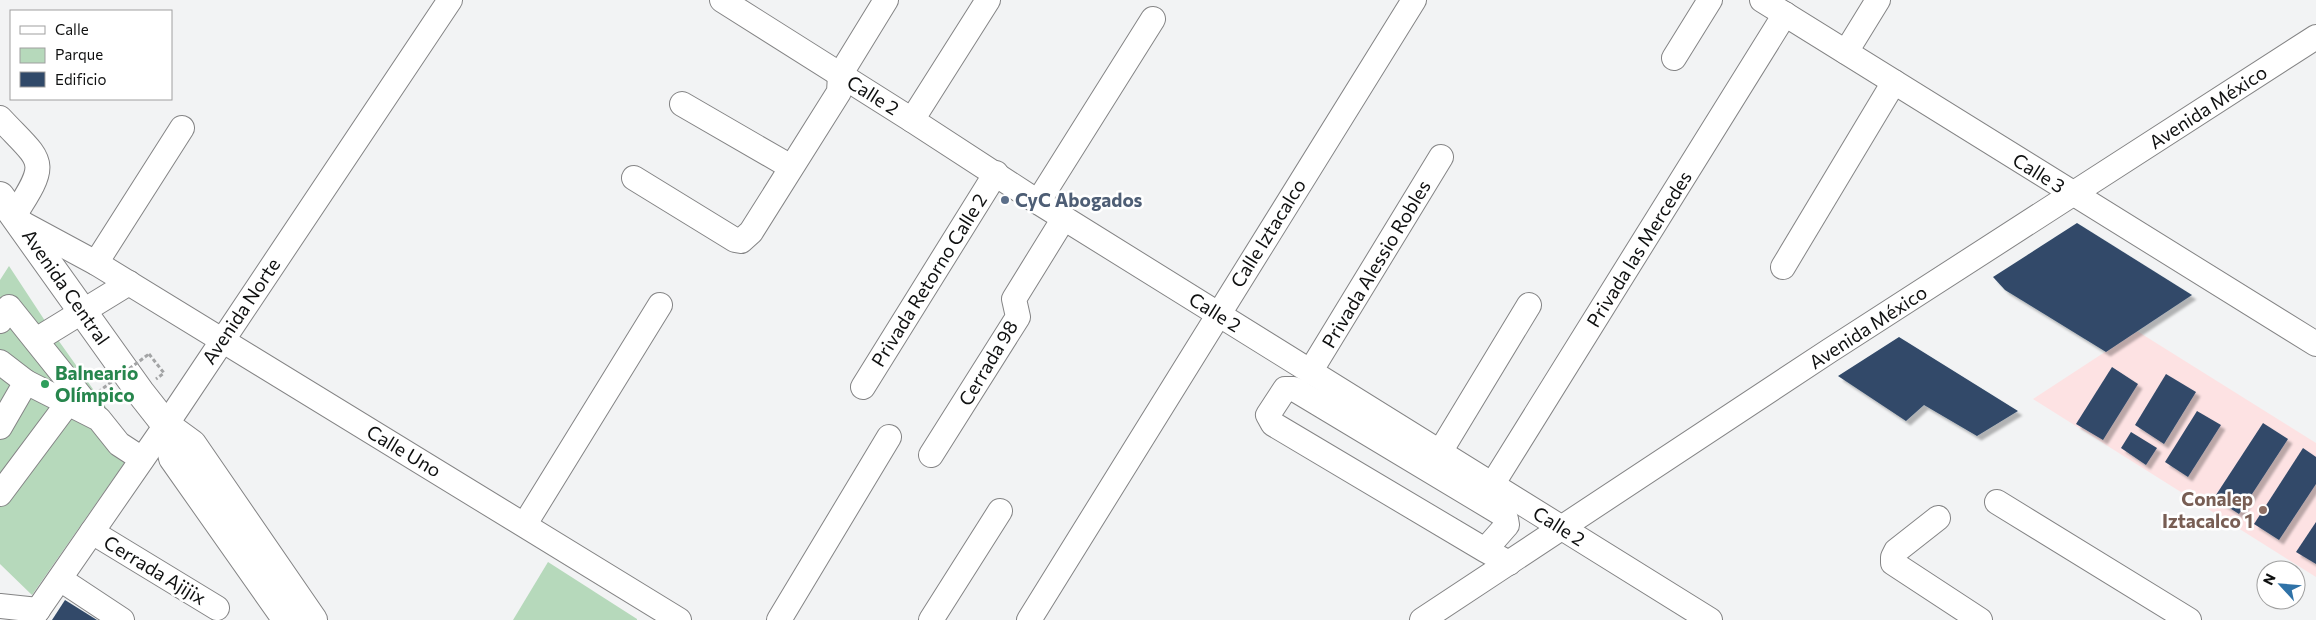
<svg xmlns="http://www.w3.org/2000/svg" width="2316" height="620" font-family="Commissioner,sans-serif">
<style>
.education{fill:#fde2e3}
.green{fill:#b6d9bb}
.building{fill:#304969;filter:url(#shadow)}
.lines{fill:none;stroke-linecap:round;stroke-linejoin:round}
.minor-casing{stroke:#848485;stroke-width:26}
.major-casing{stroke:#848485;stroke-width:30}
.path{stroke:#a3a4a5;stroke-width:3;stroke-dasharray:4 2.5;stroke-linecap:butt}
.minor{stroke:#fff;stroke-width:24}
.major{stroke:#fff;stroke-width:28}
.path-bridge{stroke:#a3a4a5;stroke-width:3;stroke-dasharray:4 2.5;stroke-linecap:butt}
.service-dot{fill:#5c6f8a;stroke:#fff;stroke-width:2}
.leisure-dot{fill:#2e9e5b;stroke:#fff;stroke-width:2}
.education-dot{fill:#8d6e63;stroke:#fff;stroke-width:2}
.labels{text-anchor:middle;stroke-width:5;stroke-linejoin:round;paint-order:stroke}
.street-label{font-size:19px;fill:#0f1010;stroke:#fff}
.service-label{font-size:19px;font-weight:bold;fill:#4e5e75;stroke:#fff;text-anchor:start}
.leisure-label{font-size:19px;font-weight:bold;fill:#27864d;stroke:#fff;text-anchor:start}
.education-label{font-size:19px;font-weight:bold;fill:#785e54;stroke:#fff;text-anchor:end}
</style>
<defs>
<filter id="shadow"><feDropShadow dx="4.5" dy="4.5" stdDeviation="1" flood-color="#0004"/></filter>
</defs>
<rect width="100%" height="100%" fill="#f2f3f4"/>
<!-- education -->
<path class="education" d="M2137 331 2316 443V577L2033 399Z"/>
<!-- green -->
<g class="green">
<path d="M9 266 51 330 127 437 125 462 32 595 0 564V280Z"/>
<path d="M548 562 637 619V620H513Z"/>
</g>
<!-- building -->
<g class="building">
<path d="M2077 223 2192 295 2106 352 2005 290 1993 277Z"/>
<path d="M1899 337 2018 411 1977 436 1924 405 1906 421 1838 376Z"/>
<path d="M2112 367 2138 384 2103 440 2076 424Z"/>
<path d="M2166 374 2196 392 2164 444 2135 425Z"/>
<path d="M2197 411 2221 425 2188 477 2165 462Z"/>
<path d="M2263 423 2288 439 2239 514 2214 498Z"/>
<path d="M2131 432 2157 448 2146 465 2121 448Z"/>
<path d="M2303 448 2316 457V484L2279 540 2254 524Z"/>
<path d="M2316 522V564L2296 552Z"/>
<path d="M65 600 97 620H52Z"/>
</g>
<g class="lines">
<!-- minor casing -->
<g class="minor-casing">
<g id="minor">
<path d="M722 0 912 120 1038 202 1710 620"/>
<path d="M1762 0 2316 344"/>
<path d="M1846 52 1878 0"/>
<path d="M1674 58 1710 0"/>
<path d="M682 104 791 167"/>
<path d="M0 118C42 163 51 159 15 214"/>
<path d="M912 120 988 0"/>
<path d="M634 178 735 240 741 241 751 232 839 92 840 75 886 0"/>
<path d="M1038 202 1153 19"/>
<path d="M20 222 96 263 679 620"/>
<path d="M96 263 182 128"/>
<path d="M1783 267 1894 82"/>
<path d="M0 321 9 307 93 412"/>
<path d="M36 340 129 283"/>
<path d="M0 362 26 382 99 419 119 444 142 459"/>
<path d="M1310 372 1441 157"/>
<path d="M863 387 996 173"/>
<path d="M0 427 26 382"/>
<path d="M1440 452 1529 305"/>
<path d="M931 455 1018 317 1014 299 1064 218"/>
<path d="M1492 485 1785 14"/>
<path d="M0 494 68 403"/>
<path d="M1997 502 2189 620"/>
<path d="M1938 518 1896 551 1893 557V563L1980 620"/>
<path d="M525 524 660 305"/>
<path d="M92 532 217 608"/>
<path d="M1485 550 1507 525 1506 519 1502 514 1294 389H1285L1268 415 1273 424 1485 550 1509 563"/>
<path d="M60 579 122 620"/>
<path d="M0 606 38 610"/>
<path d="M31 620 166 425 450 0"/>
<path d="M779 620 889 437"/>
<path d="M931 620 1000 511"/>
<path d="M1029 620 1414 0"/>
<path d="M1422 620 1829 351 2316 37"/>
</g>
</g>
<!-- major casing -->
<g class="major-casing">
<g id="major">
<path d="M0 196 140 392 166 425 192 444 313 620"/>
<path d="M166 425 173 458 287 620"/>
</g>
</g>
<!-- path -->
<path class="path" d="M149 354 164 373 156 379"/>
<!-- minor -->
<use href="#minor" class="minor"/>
<!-- major -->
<use href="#major" class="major"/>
<!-- path-bridge -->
<path class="path-bridge" d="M98 392 149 354"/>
</g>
<!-- markers -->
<circle class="service-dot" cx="1005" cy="200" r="5"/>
<circle class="leisure-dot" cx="45" cy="384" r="5"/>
<circle class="education-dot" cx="2263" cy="510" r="5"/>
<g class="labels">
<!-- street labels -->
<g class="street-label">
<text transform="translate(873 95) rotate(32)" y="7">Calle 2</text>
<text transform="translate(2208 107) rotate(-33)" y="7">Avenida México</text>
<text transform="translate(2039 173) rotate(32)" y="7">Calle 3</text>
<text transform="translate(1268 233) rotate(-58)" y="7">Calle Iztacalco</text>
<text transform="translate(1639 249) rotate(-58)" y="7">Privada las Mercedes</text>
<text transform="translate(1376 264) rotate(-59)" y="7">Privada Alessio Robles</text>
<text transform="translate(929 280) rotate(-58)" y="7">Privada Retorno Calle 2</text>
<text transform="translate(66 287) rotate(55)" y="7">Avenida Central</text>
<text transform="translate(241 311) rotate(-56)" y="7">Avenida Norte</text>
<text transform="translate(1215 312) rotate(32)" y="7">Calle 2</text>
<text transform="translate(1868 327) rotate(-33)" y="7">Avenida México</text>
<text transform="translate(988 363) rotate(-59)" y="7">Cerrada 98</text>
<text transform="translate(404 451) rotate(31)" y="7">Calle Uno</text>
<text transform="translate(1559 526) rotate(32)" y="7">Calle 2</text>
<text transform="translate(155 570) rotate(31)" y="7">Cerrada Ajijix</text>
</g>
<!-- service labels -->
<g class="service-label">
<text x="1015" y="207">CyC Abogados</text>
</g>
<!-- leisure labels -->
<g class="leisure-label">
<text x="55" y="380">Balneario<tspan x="55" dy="22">Olímpico</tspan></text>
</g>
<!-- education labels -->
<g class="education-label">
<text x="2253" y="506">Conalep<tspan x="2253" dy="22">Iztacalco 1</tspan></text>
</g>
</g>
<!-- legend -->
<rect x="10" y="10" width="162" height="90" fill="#ffffff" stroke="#9f9f9f"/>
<rect x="20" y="26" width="25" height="8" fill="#ffffff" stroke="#9f9f9f"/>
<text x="55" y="35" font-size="15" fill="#0f1010">Calle</text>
<rect x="20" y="48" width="25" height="15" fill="#b6d9bb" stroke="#9f9f9f"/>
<text x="55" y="60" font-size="15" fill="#0f1010">Parque</text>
<rect x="20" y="72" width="25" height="15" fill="#304969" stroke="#9f9f9f"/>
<text x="55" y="85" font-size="15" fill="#0f1010">Edificio</text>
<!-- north arrow -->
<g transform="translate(2281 585) rotate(296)"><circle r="24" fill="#ffffff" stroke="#9f9f9f"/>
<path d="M0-4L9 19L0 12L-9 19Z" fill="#2f72a7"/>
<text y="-8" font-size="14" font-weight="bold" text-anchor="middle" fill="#0f1010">N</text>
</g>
</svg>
